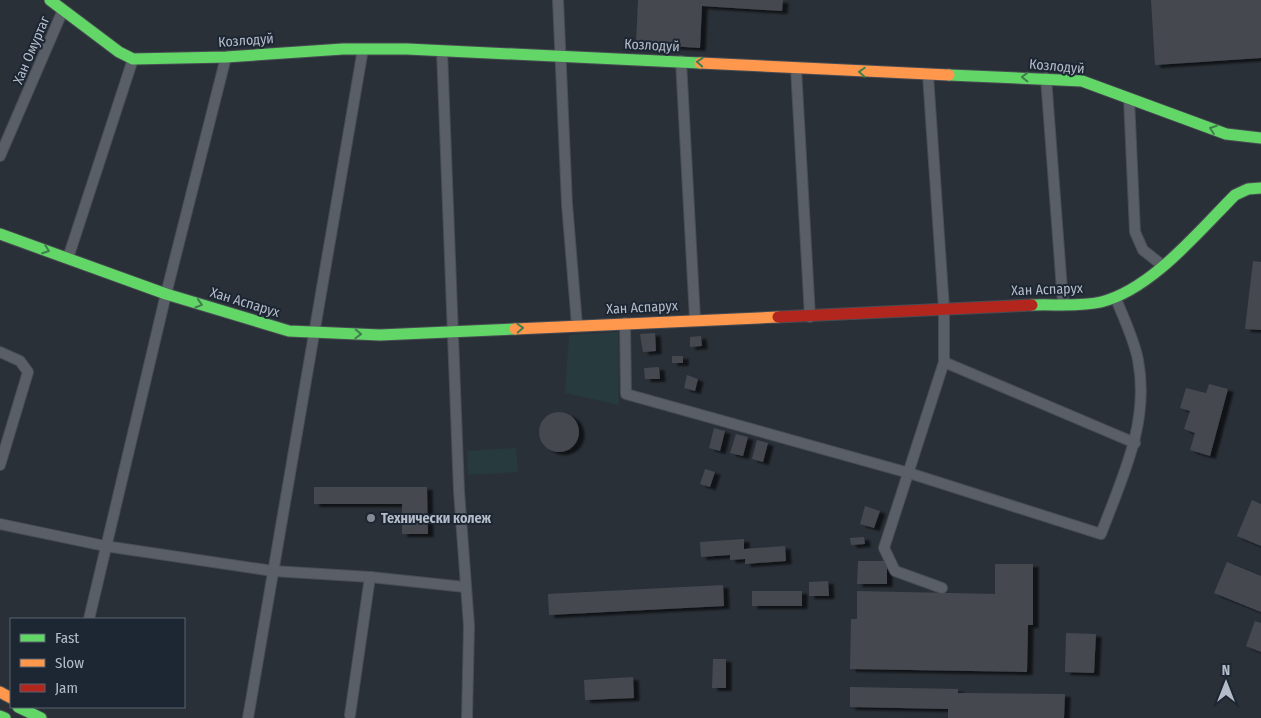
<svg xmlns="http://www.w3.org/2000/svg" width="1261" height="718" font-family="'Fira Sans Condensed',sans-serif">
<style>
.green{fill:#273a3e}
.building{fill:#444950;filter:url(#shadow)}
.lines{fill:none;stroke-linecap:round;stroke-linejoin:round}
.street-casing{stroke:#484c53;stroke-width:12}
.fast-casing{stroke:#484c53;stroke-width:13}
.slow-casing{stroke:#484c53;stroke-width:13}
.jam-casing{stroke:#484c53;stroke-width:13}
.street{stroke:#5a5e66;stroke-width:10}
.fast{stroke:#63d668;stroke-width:11}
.slow{stroke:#ff974d;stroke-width:11}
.jam{stroke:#b3261e;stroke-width:11}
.oneway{stroke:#407e4e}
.poi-dot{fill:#848b96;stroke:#1d2633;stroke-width:2}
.labels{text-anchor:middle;stroke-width:4;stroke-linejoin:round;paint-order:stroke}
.street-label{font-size:14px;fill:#b4bcc9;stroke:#1d2633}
.poi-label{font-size:14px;font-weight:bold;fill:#b4bcc9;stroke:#1d2633;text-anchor:start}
</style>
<defs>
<filter id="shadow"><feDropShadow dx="5.5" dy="3" stdDeviation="1" flood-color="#0009"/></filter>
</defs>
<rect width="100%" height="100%" fill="#2a3038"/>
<!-- green -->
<g class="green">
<path d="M618 332 619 405 565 393 569 335Z"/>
<path d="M516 448 518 472 468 475 467 451Z"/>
</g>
<!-- building -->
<g class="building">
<path d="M638 0H783L782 11 702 6 700 48 636 44Z"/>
<path d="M1151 0H1261V58L1155 65Z"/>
<path d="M1253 261 1261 262V330L1245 329Z"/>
<path d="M655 333 656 351 643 352 640 334Z"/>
<path d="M701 336 702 346 690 347V337Z"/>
<rect x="672" y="356" width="11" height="7"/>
<path d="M659 367 660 379H645L644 368Z"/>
<path d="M687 375 698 379 695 391 684 388Z"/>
<path d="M1209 384 1228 389 1210 456 1190 450 1195 433 1184 429 1190 411 1180 408 1186 388 1206 393Z"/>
<circle cx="559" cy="432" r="20"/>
<path d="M714 428 725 431 720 451 709 448Z"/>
<path d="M736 434 748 437 743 456 730 453Z"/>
<path d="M757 440 768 443 763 462 752 459Z"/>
<path d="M705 469 715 472 710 487 700 484Z"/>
<path d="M314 487H427L428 534H402V504H314Z"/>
<path d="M1252 500 1261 504V546L1237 536Z"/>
<path d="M865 506 880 511 874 528 860 524Z"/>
<path d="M864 537 865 544 851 545 850 538Z"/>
<path d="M744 539V549L785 546 786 561 745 564V559L730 560V555L701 557 700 542Z"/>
<path d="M858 561H887V584H857Z"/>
<path d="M1227 562 1261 576V612L1214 593Z"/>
<path d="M995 564H1033V625H1028L1027 672 850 669 851 619H857V591L995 594Z"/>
<path d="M828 581 829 596H809V582Z"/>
<path d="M723 585 724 606 549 615 548 594Z"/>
<rect x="752" y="591" width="50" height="15"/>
<path d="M1255 621 1261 623V652L1246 646Z"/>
<path d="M1066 633 1096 634 1094 673 1065 672Z"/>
<path d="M713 659H726V688H712Z"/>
<path d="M633 677 634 698 585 700 584 680Z"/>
<path d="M850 687 958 689V693L1065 694 1064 718H948V709L850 707Z"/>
</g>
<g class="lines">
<!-- street casing -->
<g class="street-casing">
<g id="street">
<path d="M558 0 567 204 577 325"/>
<path d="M442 51 459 491 469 626 467 718"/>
<path d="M681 61 695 319"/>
<path d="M796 68 810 317"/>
<path d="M928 75 944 309V362L884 548 895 571 942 588"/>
<path d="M1046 78 1063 303"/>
<path d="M1129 98 1135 232 1143 250 1162 265"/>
<path d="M0 156 63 10"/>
<path d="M68 258 133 59"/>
<path d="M625 323 626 394 909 473 1101 534C1122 478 1150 422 1138 360 1134 339 1124 319 1116 299"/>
<path d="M0 352 20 361 28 372 0 465"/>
<path d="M944 362 1135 443"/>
<path d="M0 524 105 546 273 571 370 577 465 587"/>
<path d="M89 619 166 294 226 57"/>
<path d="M350 715 370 577"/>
<path d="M248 718 363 49"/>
</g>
</g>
<!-- fast casing -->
<g class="fast-casing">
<g id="fast">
<path d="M50 0 119 52 133 59 226 57 343 49H407L700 63"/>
<path d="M949 75 1082 81 1226 134 1261 138"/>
<path d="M0 234 166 294 289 331 380 335 515 329"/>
<path d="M1032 305C1054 304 1080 307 1101 302 1152 289 1199 231 1235 195L1248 189 1261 188"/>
<path d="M18 707 41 718"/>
<path d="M0 716 5 718"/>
</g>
</g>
<!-- slow casing -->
<g class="slow-casing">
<g id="slow">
<path d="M700 63 949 75"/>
<path d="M515 329 778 317"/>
<path d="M0 692 11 698"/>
</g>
</g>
<!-- jam casing -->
<g class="jam-casing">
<path id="jam" d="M778 317 1032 305"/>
</g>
<!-- street -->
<use href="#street" class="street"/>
<!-- fast -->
<use href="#fast" class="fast"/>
<!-- slow -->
<use href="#slow" class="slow"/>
<!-- jam -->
<use href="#jam" class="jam"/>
</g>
<!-- one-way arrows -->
<defs><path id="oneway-chevron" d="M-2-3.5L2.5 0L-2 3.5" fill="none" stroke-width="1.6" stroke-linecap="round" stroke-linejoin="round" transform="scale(1.25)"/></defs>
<g class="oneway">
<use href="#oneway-chevron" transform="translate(700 62) rotate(-176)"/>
<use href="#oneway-chevron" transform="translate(862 72) rotate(-177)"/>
<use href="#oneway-chevron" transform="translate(1025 77) rotate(-179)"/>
<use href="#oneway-chevron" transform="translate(1213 129) rotate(-160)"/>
<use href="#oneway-chevron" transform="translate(46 250) rotate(20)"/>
<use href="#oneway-chevron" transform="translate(199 304) rotate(17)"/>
<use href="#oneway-chevron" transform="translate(520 328) rotate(-3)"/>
<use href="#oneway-chevron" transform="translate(358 334) rotate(2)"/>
</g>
<!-- markers -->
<circle class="poi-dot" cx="371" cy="518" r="5"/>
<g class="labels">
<!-- street labels -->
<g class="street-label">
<text transform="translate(246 40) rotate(-4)" y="5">Козлодуй</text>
<text transform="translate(652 45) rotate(3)" y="5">Козлодуй</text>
<text transform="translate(31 50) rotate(-67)" y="5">Хан Омуртаг</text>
<text transform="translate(1057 66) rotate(5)" y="5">Козлодуй</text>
<text transform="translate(1047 289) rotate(-2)" y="5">Хан Аспарух</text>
<text transform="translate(245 302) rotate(17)" y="5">Хан Аспарух</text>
<text transform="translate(642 307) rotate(-3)" y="5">Хан Аспарух</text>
</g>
<!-- poi labels -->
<g class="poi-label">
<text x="381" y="523">Технически колеж</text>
</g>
</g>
<!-- legend -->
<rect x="10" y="618" width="175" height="90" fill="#1d2633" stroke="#59626f"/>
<rect x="20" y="634" width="25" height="8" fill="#63d668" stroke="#59626f"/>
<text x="55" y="643" font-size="15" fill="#b4bcc9">Fast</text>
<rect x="20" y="659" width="25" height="8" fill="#ff974d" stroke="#59626f"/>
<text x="55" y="668" font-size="15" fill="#b4bcc9">Slow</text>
<rect x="20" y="684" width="25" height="8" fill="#b3261e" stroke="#59626f"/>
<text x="55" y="693" font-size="15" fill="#b4bcc9">Jam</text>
<!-- north arrow -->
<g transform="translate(1226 683)" stroke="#1d2633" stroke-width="4" paint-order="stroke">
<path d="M0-4L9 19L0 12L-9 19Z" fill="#b4bcc9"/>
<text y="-8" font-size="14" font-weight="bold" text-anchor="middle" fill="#b4bcc9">N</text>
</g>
</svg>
